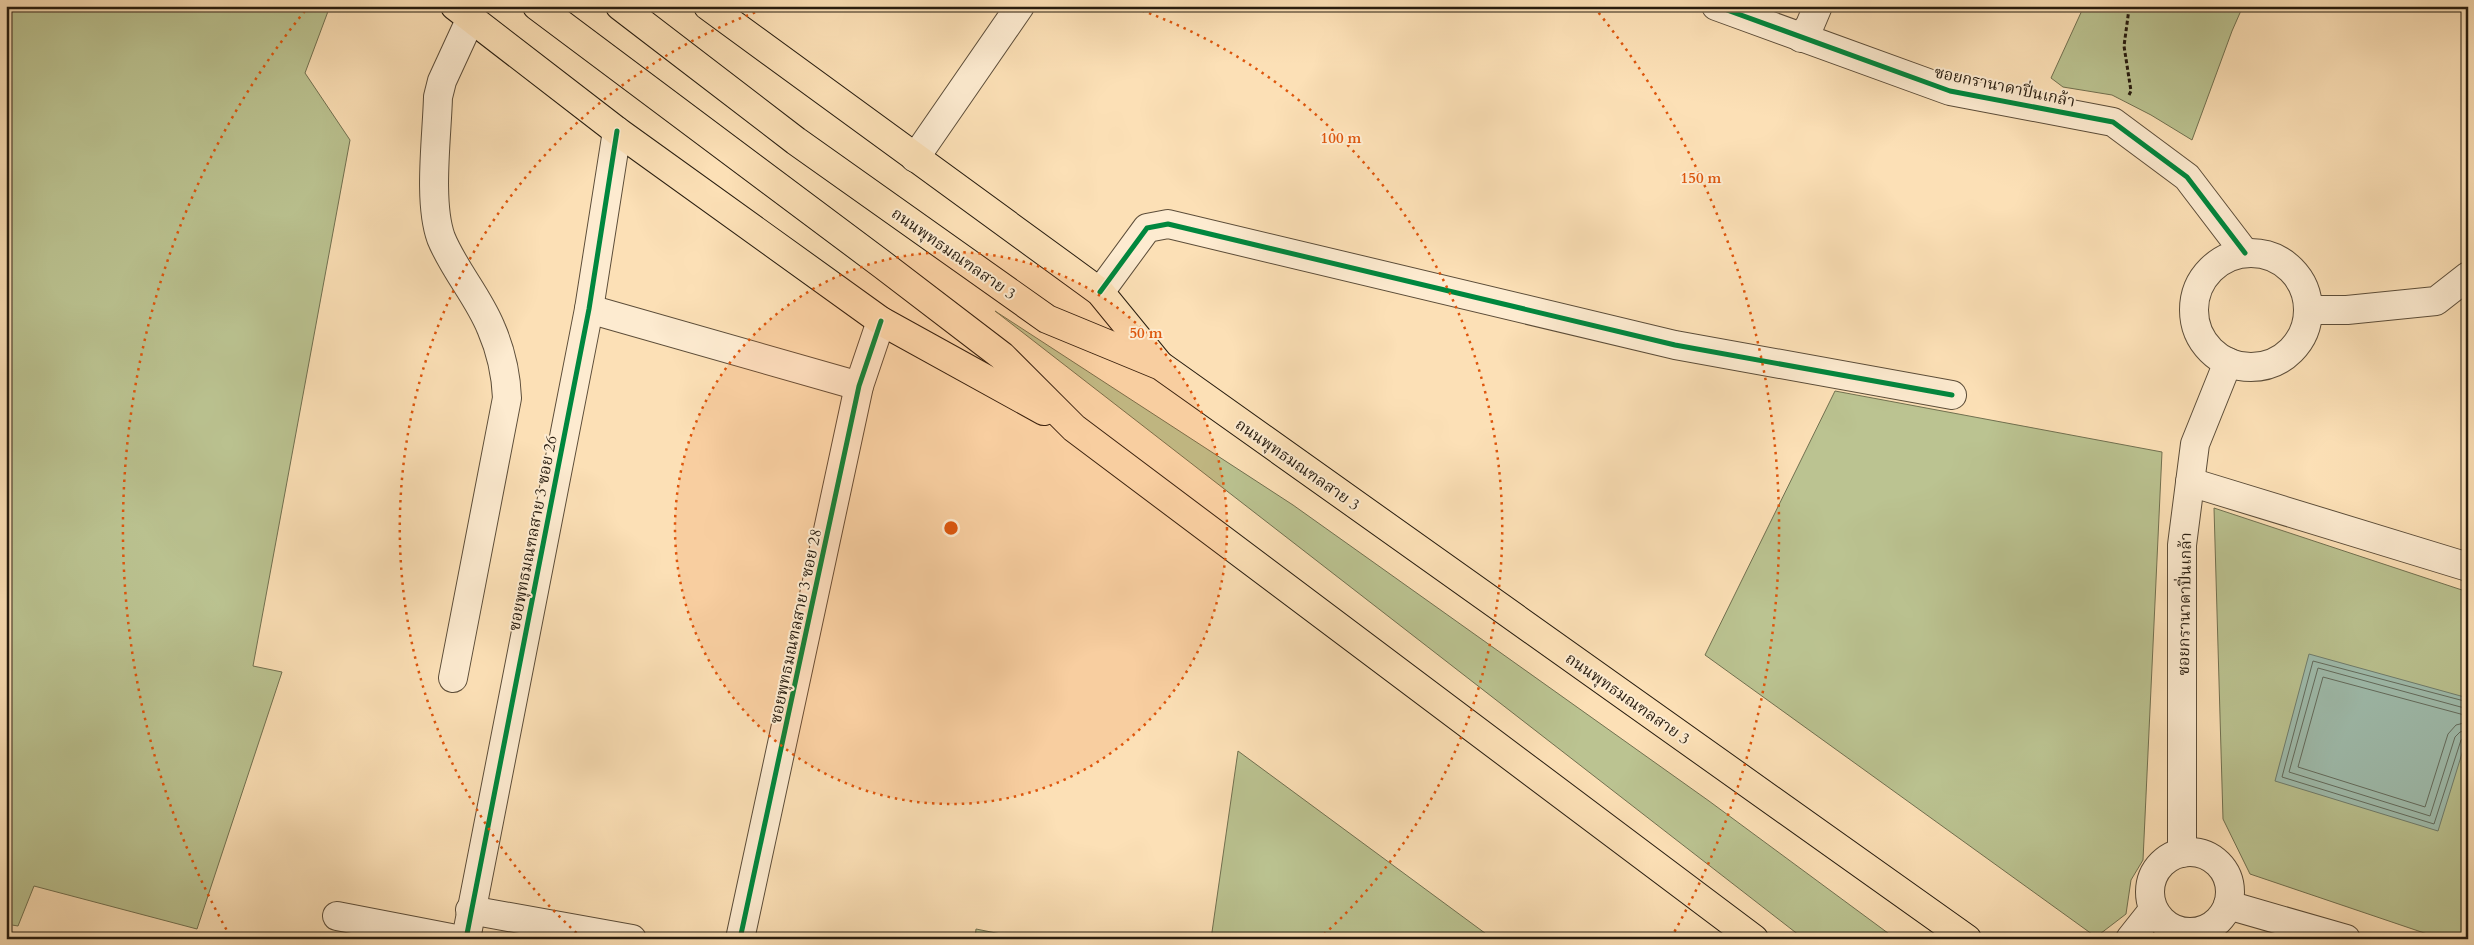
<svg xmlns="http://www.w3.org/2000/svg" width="2474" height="945" font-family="Cardo,'Noto Serif Thai',serif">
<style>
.green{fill:#bbc391;stroke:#717050}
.water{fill:#9fbdae;stroke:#6f7d6e}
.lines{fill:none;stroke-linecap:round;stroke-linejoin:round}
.shore{stroke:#636c5e;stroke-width:1}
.minor-casing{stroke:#5c4d39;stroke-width:30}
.major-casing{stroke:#271c0f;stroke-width:30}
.path{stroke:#271c0f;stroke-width:3;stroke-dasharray:4 2.5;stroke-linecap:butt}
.minor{stroke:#fdebd0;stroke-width:28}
.major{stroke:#fce0b6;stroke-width:28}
.cycleway-casing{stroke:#fdebd0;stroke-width:8}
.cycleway{stroke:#00873e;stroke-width:5}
.ring{fill:none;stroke:#de560c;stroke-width:2.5;stroke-dasharray:2.5 5}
.labels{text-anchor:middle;stroke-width:4;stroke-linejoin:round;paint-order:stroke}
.street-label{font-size:16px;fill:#271c0f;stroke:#fdebd0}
.centre{fill:#de560c;stroke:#fdebd0;stroke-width:2.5}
.ring-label{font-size:15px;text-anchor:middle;font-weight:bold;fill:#de560c;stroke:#fdebd0;stroke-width:4;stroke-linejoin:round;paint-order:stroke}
</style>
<rect width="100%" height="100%" fill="#fce0b6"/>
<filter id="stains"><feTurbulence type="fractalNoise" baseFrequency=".004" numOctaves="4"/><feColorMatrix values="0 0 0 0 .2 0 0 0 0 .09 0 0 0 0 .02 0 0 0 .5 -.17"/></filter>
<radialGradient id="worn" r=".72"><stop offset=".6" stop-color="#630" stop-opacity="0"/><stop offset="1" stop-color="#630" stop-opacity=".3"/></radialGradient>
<!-- green -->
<g class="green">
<path d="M6 6H330L305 73 350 140 253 666 282 672 197 929 34 886 18 926 6 924Z"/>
<path d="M2084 6H2243L2232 31 2192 140 2151 115 2112 95 2063 87 2051 78Z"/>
<path d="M995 311 1293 505 1709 801 1896 939H1804Z"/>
<path d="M1835 391 2162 452 2143 860 2131 880 2126 914 2096 937 1705 655Z"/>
<path d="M2214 508 2468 592V939H2442L2250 874 2223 819Z"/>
<path d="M1238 751 1493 939H1211Z"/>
<path d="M976 929 1026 939H975Z"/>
</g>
<!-- water -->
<path class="water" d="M2309 654 2468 698V734L2438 831 2275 781Z"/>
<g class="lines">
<!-- shore -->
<g class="shore">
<path d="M2468 702 2313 661 2282 777 2434 824 2461 740 2468 736"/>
<path d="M2468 709 2318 668 2289 772 2430 816 2455 737 2460 732 2468 730"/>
<path d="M2468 716 2323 677 2298 767 2425 807 2448 734 2456 725 2468 722"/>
</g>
<!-- minor casing -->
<g class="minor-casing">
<g id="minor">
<path d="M1716 6 1950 91 2113 122 2187 177 2245 253"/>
<path d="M1801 38 1810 25 1818 6"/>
<path d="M915 158 1020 6"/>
<circle cx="2251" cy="310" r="57"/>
<path d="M1100 292 1147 228 1168 224 1675 345 1952 395"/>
<path d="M589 309 859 386"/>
<path d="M2309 310H2347L2436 301 2468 276"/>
<path d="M2190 482 2468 567"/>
<path d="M453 678 507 398C506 373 501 351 491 328 478 296 454 270 441 238 428 202 437 136 438 97L442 81 471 18"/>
<circle cx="2190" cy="892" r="40"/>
<path d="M2182 853V545L2195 444 2228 362"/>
<path d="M2228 905 2346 939"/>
<path d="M470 910 632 939"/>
<path d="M337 916 456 939"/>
<path d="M466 939 589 309 617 131"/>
<path d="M740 939 859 386 881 321"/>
<path d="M2130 939 2153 910"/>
</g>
</g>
<!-- major casing -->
<g class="major-casing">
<g id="major">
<path d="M455 6 617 131 881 321 1044 411"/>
<path d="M537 6 883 265 1002 356 1074 428 1754 939"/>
<path d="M620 6 796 141 1047 319 1161 366 1967 939"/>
<path d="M708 6 1100 292 1158 363"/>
</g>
</g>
<!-- path -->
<path class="path" d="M2129 95 2131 91 2124 46 2129 9 2133 6"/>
<!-- minor -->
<use href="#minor" class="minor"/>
<!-- major -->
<use href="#major" class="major"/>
<!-- cycleway casing -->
<g class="cycleway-casing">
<g id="cycleway">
<path d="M1716 6 1950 91 2113 122 2187 177 2245 253"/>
<path d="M1100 292 1147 228 1168 224 1675 345 1952 395"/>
<path d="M466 939 589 309 617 131"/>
<path d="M740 939 859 386 881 321"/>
</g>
</g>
<!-- cycleway -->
<use href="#cycleway" class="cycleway"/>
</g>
<!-- distance rings -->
<circle cx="951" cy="528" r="276" fill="#de560c" fill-opacity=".12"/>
<g class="ring">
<circle cx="951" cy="528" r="276"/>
<path d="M582 938A552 552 0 0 1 767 8M1135 8A552 552 0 0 1 1320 938"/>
<path d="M230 936A828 828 0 0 1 308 7M1594 7A828 828 0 0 1 1672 936"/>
</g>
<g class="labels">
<!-- street labels -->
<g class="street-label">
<text transform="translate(2005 86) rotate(12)" y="6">ซอยกรานาดาปิ่นเกล้า</text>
<text transform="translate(954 253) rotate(35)" y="6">ถนนพุทธมณฑลสาย 3</text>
<text transform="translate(1298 464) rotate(35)" y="6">ถนนพุทธมณฑลสาย 3</text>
<text transform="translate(532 533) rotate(-79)" y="6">ซอยพุทธมณฑลสาย 3 ซอย 26</text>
<text transform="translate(2184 604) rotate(-89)" y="6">ซอยกรานาดาปิ่นเกล้า</text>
<text transform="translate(795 626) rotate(-78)" y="6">ซอยพุทธมณฑลสาย 3 ซอย 28</text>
<text transform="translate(1628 698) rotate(35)" y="6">ถนนพุทธมณฑลสาย 3</text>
</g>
</g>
<circle cx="951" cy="528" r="8" class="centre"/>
<g class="ring-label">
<text x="1341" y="143">100 m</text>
<text x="1701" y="183">150 m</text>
<text x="1146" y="338">50 m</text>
</g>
<!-- margin -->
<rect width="2474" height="945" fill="none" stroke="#fce0b6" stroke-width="25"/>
<rect x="8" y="8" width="2459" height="930" fill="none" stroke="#271c0f" stroke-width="2.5"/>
<rect x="12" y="12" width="2449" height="920" fill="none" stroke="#271c0f"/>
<rect width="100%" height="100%" filter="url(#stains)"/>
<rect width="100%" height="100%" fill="url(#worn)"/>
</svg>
